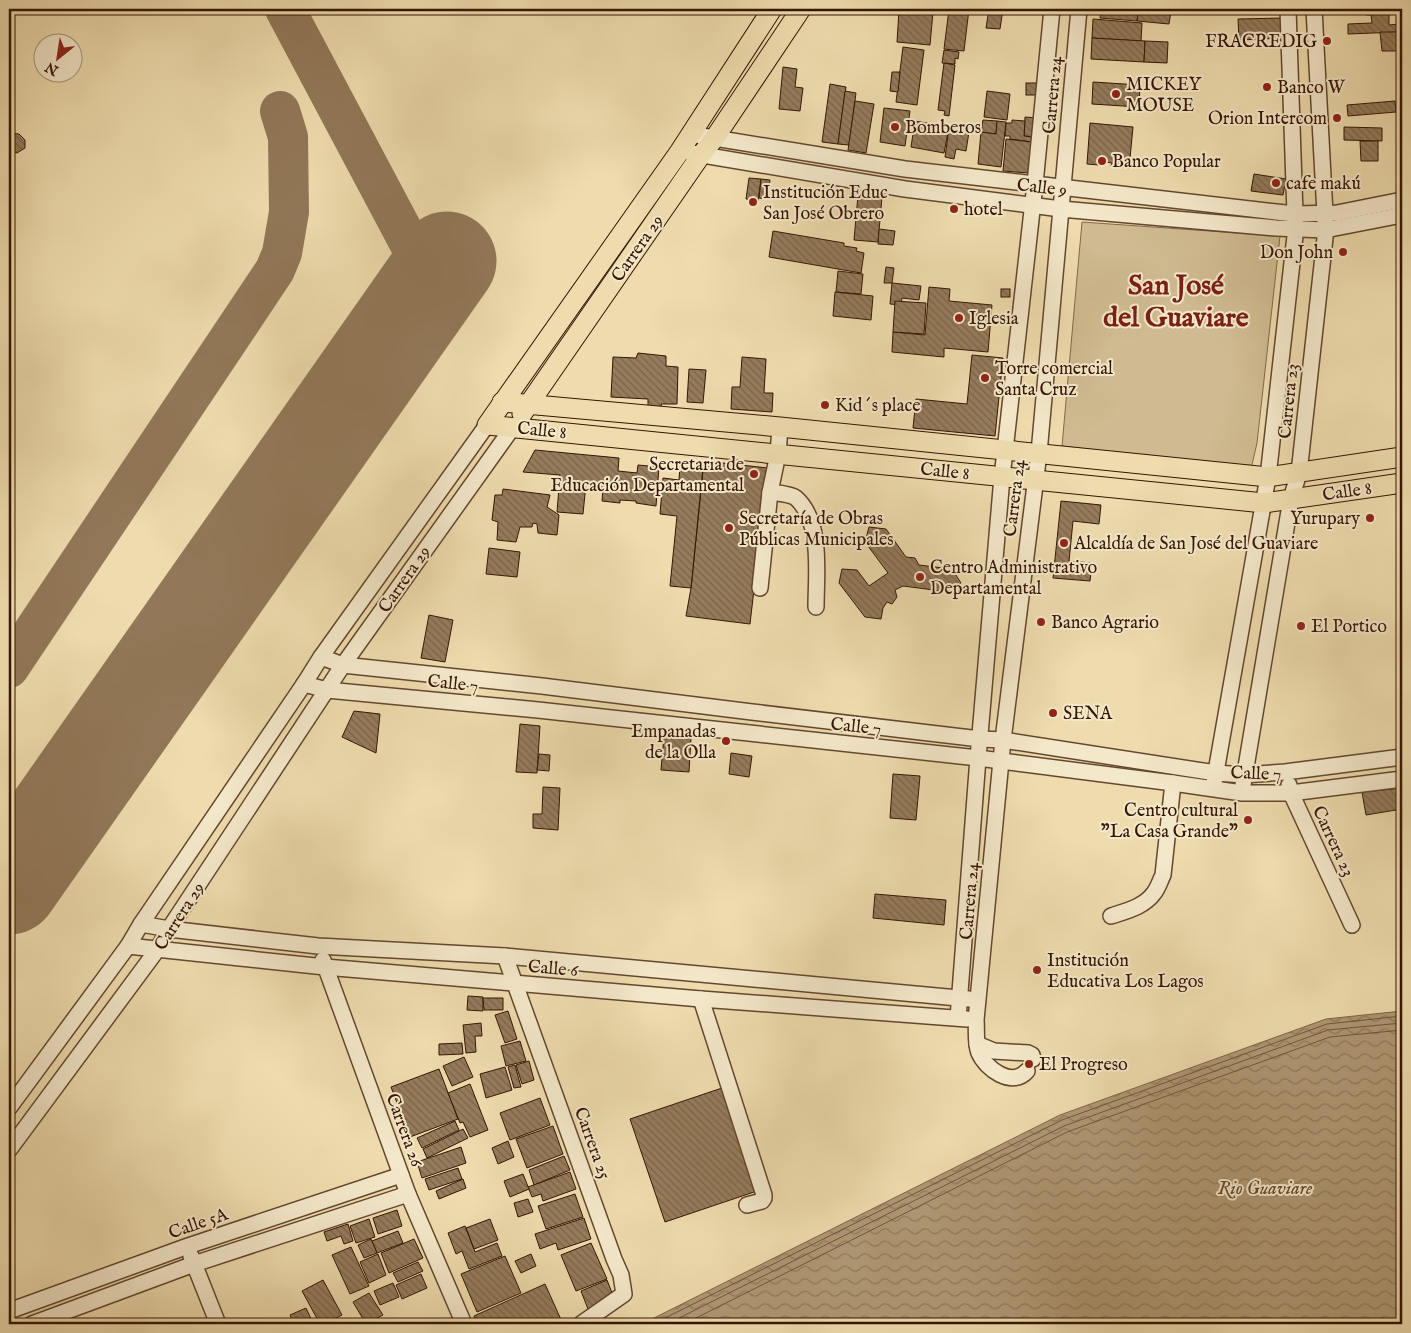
<svg xmlns="http://www.w3.org/2000/svg" width="1411" height="1333" font-family="'IM FELL English',serif">
<style>
.green{fill:#cfba91;stroke:#82684a}
.water{fill:url(#water-waves);stroke:#7e6447}
.lines{fill:none;stroke-linecap:round;stroke-linejoin:round}
.shore{stroke:#72563c;stroke-width:1}
.taxiway{stroke:#927858;stroke-width:40}
.runway{stroke:#927858;stroke-width:99}
.building{fill:url(#building-back-hatch);stroke:#351503}
.minor-casing{stroke:#63472e;stroke-width:18}
.major-casing{stroke:#351503;stroke-width:21}
.minor{stroke:#f4e8ca;stroke-width:15}
.major{stroke:#eedcae;stroke-width:19}
.poi-dot{fill:#8f2418;stroke:#f4e8ca;stroke-width:2}
.labels{text-anchor:middle;stroke-width:4;stroke-linejoin:round;paint-order:stroke}
.poi-label{font-size:18px;fill:#351503;stroke:#f4e8ca;text-anchor:start}
.street-label{font-size:18px;fill:#351503;stroke:#f4e8ca}
.water-label{font-size:19px;font-style:italic;fill:#664930;stroke:#f4e8ca}
.town-label{font-size:28px;font-weight:bold;fill:#7a1f14;stroke:#f4e8ca}
</style>
<defs>
<pattern id="water-waves" width="16" height="10" patternUnits="userSpaceOnUse" patternTransform="scale(1.25)"><rect width="16" height="10" fill="#af9874"/><path d="M0 5q4-4 8 0t8 0" fill="none" stroke="#8f7b5d"/></pattern>
<pattern id="building-back-hatch" width="6" height="6" patternUnits="userSpaceOnUse" patternTransform="scale(1.25)"><rect width="6" height="6" fill="#957c5c"/><path d="M-1 5l2 2M0 0l6 6M5-1l2 2" fill="none" stroke="#7a644a"/></pattern>
</defs>
<rect width="100%" height="100%" fill="#eedcae"/>
<filter id="stains"><feTurbulence type="fractalNoise" baseFrequency=".004" numOctaves="4"/><feColorMatrix values="0 0 0 0 .2 0 0 0 0 .09 0 0 0 0 .02 0 0 0 .5 -.17"/></filter>
<radialGradient id="worn" r=".72"><stop offset=".6" stop-color="#630" stop-opacity="0"/><stop offset="1" stop-color="#630" stop-opacity=".3"/></radialGradient>
<!-- green -->
<path class="green" d="M1082 222 1280 236 1257 443 1251 469 1062 446Z"/>
<!-- water -->
<path class="water" d="M1402 1011V1324H645L650 1320 1060 1115 1326 1019Z"/>
<g class="lines">
<!-- shore -->
<g class="shore">
<path d="M653 1324 1062 1120 1327 1024 1402 1016"/>
<path d="M667 1324 1064 1126 1328 1030 1402 1023"/>
<path d="M684 1324 1067 1132 1330 1037 1402 1030"/>
</g>
<!-- taxiway -->
<g class="taxiway">
<path d="M285 9 431 284"/>
<path d="M9 668 275 270 282 253 289 212 288 137 280 111"/>
</g>
<!-- runway -->
<path class="runway" d="M9 885 447 261"/>
</g>
<!-- building -->
<g class="building">
<path d="M949 9H969L964 51 944 49Z"/>
<path d="M989 9H1003L1000 29 986 28Z"/>
<path d="M1101 9H1139L1137 21 1100 18Z"/>
<path d="M1139 9H1166V11H1171L1169 24 1137 21Z"/>
<path d="M1366 9H1389V25L1399 24V32L1348 34V24L1372 23 1371 15H1366Z"/>
<path d="M899 10 933 12 930 45 897 42Z"/>
<path d="M1284 18V38L1239 40 1238 19Z"/>
<path d="M1093 19 1142 23 1141 41 1092 38Z"/>
<path d="M1380 32H1402V51H1382Z"/>
<path d="M1092 38 1145 41 1144 62 1091 59Z"/>
<path d="M1145 41 1168 42 1167 63 1144 62Z"/>
<path d="M903 47 924 50 917 105 896 102Z"/>
<path d="M944 50 959 52 958 59 955 58V64L942 63Z"/>
<path d="M944 63 955 65 949 116 944 115 945 111 938 110Z"/>
<path d="M783 67 797 69 795 87 803 88 800 111 779 109Z"/>
<path d="M892 72H900L898 92 890 91Z"/>
<path d="M1093 82 1140 85 1139 107 1092 104Z"/>
<rect x="1026" y="83" width="12" height="12"/>
<path d="M830 84 846 87 838 144 822 142Z"/>
<path d="M845 91 856 93 849 145 838 144Z"/>
<path d="M987 91 1010 94 1007 120 984 117Z"/>
<path d="M855 101 874 104 866 153 848 150Z"/>
<path d="M1395 101 1396 112 1348 116 1347 105Z"/>
<path d="M884 108 910 111 905 146 880 142Z"/>
<path d="M1025 117 1037 118 1036 137 1024 136Z"/>
<path d="M983 120 997 121 996 134 981 132Z"/>
<path d="M1012 120 1025 121 1024 136 1033 137 1032 142 1010 139V136H1005L1006 123H1012Z"/>
<path d="M915 121 949 127 944 153 911 147Z"/>
<path d="M997 121 1006 122 1001 167 978 164 981 132 996 134Z"/>
<path d="M1090 123 1133 127 1129 168 1111 166 1112 163 1100 161 1099 165 1087 164Z"/>
<path d="M1344 127 1382 128V141L1344 140Z"/>
<path d="M949 128 969 132 966 151 956 149 954 159 945 157Z"/>
<path d="M9 133 19 134 25 140V148L17 153 9 151Z"/>
<path d="M1006 139 1032 142 1029 173 1003 171Z"/>
<path d="M1360 141H1378V161H1361Z"/>
<path d="M1254 174 1286 179 1283 195 1251 191Z"/>
<path d="M749 178 761 179 758 201 746 199Z"/>
<path d="M761 179 770 180 768 199 759 198Z"/>
<path d="M858 195 882 197 878 242 854 240Z"/>
<path d="M879 229 895 231 893 245 878 244Z"/>
<path d="M773 231 844 243V246L857 248 856 251 864 253 861 273 769 257Z"/>
<path d="M886 267 894 268 892 283H884Z"/>
<path d="M838 271 863 274 861 294 836 292Z"/>
<path d="M892 283 921 286 919 300 902 298 901 305 890 304Z"/>
<path d="M929 287 950 289 949 301 992 305 988 352 944 348V357L892 352 893 332 925 335Z"/>
<rect x="1001" y="289" width="9" height="8"/>
<path d="M835 292 873 296 871 320 833 316Z"/>
<path d="M895 301 926 303 924 334 893 332Z"/>
<path d="M638 353 666 356V366L678 367 677 404H661L662 409 648 408V399L611 397 613 357 636 358Z"/>
<path d="M972 355 1003 358 995 436 913 428 916 399 967 404Z"/>
<path d="M742 357 766 359 764 393H773L772 412 731 409 732 387H740Z"/>
<path d="M689 369 706 370 703 403 687 402Z"/>
<path d="M535 450 619 458 618 471 637 473 638 465 659 467 656 506 636 503V501L620 500V503L602 501 603 489 594 488 592 484H586L583 514 557 512 560 475 523 472Z"/>
<path d="M704 461 768 468 750 624 686 616 691 588Z"/>
<path d="M680 466 703 468 691 588 670 586 677 516 660 514 663 478 679 480Z"/>
<path d="M503 489 550 495 547 507 559 515 557 535 538 533 537 524 533 523 532 527H520L516 542 497 540 498 522 492 520 495 495H502Z"/>
<path d="M1061 501 1101 505 1099 524 1073 521 1069 561 1092 563 1090 581 1053 578Z"/>
<path d="M869 527 886 529 906 557 915 558 919 565 952 569 961 583 949 592 903 586 895 590 897 597 892 604 887 602 883 608 881 619 865 617 839 583 842 569 857 570 869 586 888 573 865 542Z"/>
<path d="M489 548 520 552 517 577 486 574Z"/>
<path d="M429 615 453 620 445 662 421 658Z"/>
<path d="M354 711 380 714 376 753 342 737Z"/>
<path d="M520 724 540 726 537 773 516 772Z"/>
<path d="M664 736 691 738 689 772 661 770Z"/>
<path d="M731 753 752 756 749 777 729 774Z"/>
<path d="M539 754 550 755 549 771 537 770Z"/>
<path d="M893 774 920 776 916 820 890 818Z"/>
<path d="M543 787 560 788 558 830 533 828V814H542Z"/>
<path d="M1402 788V825L1401 826 1396 810 1366 815 1362 792Z"/>
<path d="M875 894 946 900 944 925 873 918Z"/>
<path d="M468 996 483 997V1011L467 1010Z"/>
<path d="M483 998H503V1010H484Z"/>
<path d="M508 1011 517 1039 505 1043 495 1015Z"/>
<path d="M481 1023 482 1036H475L476 1052 466 1053 463 1025Z"/>
<path d="M520 1041 526 1061 506 1066 501 1046Z"/>
<path d="M462 1043 463 1054 439 1055V1044Z"/>
<path d="M464 1057 473 1077 452 1086 443 1066Z"/>
<path d="M529 1061 534 1080 522 1084 516 1065Z"/>
<path d="M515 1065 521 1087 514 1088 508 1067Z"/>
<path d="M505 1067 512 1090 486 1098 480 1074Z"/>
<path d="M439 1069 458 1119 410 1137 391 1087Z"/>
<path d="M470 1084 488 1130 470 1137 463 1122 460 1123 448 1093Z"/>
<path d="M722 1088 757 1191 665 1222 630 1119Z"/>
<path d="M540 1098 550 1125 510 1140 500 1113Z"/>
<path d="M455 1121 459 1130 422 1148 417 1138Z"/>
<path d="M553 1126 563 1154 527 1168 516 1139Z"/>
<path d="M463 1129 468 1138 427 1158 423 1149Z"/>
<path d="M508 1141 514 1157 498 1164 492 1148Z"/>
<path d="M461 1147 466 1163 422 1178 417 1162Z"/>
<path d="M564 1156 570 1170 534 1185 529 1170Z"/>
<path d="M458 1168 462 1179 429 1190 425 1179Z"/>
<path d="M570 1172 576 1189 543 1201 541 1194 532 1197 528 1187Z"/>
<path d="M523 1174 529 1189 510 1197 504 1181Z"/>
<path d="M463 1179 466 1188 439 1199 436 1191Z"/>
<path d="M575 1194 583 1217 546 1229 538 1206Z"/>
<path d="M528 1199 533 1212 518 1217 514 1203Z"/>
<path d="M397 1210 402 1226 378 1234 373 1218Z"/>
<path d="M584 1218 591 1239 558 1250 556 1243 540 1249 535 1234Z"/>
<path d="M369 1219 375 1237 356 1243 350 1226Z"/>
<path d="M490 1219 498 1240 474 1249 466 1228Z"/>
<path d="M348 1224 353 1241 344 1244 341 1236 327 1241 324 1232Z"/>
<path d="M465 1226 475 1252 497 1243 502 1256 469 1269 462 1251 456 1254 448 1233Z"/>
<path d="M398 1231 403 1243 377 1253 372 1241Z"/>
<path d="M371 1239 377 1253 364 1258 358 1245Z"/>
<path d="M414 1239 423 1258 389 1273 381 1253Z"/>
<path d="M591 1243 607 1279 576 1291 561 1255Z"/>
<path d="M351 1247 369 1286 350 1294 332 1255Z"/>
<path d="M378 1254 386 1275 369 1283 360 1262Z"/>
<path d="M531 1254 536 1266 521 1273 515 1261Z"/>
<path d="M505 1256 521 1293 477 1312 461 1274Z"/>
<path d="M418 1262 423 1271 398 1282 393 1273Z"/>
<path d="M421 1274 427 1288 402 1299 396 1285Z"/>
<path d="M323 1280 342 1315 324 1324H320L302 1291Z"/>
<path d="M607 1280 614 1298 588 1309 581 1291Z"/>
<path d="M393 1283 399 1297 380 1305 374 1291Z"/>
<path d="M545 1284 563 1324H477L474 1316Z"/>
<path d="M369 1293 383 1315 366 1324 353 1302Z"/>
<path d="M306 1308 313 1323 294 1324 290 1315Z"/>
</g>
<g class="lines">
<!-- minor casing -->
<g class="minor-casing">
<g id="minor">
<path d="M690 134 905 169 1276 212 1295 214 1337 213 1402 200"/>
<path d="M691 153 905 189 1061 209 1276 228 1325 230 1402 215"/>
<path d="M780 427 778 454 770 492C777 493 791 494 796 498 823 522 816 575 816 607"/>
<path d="M760 588 770 492"/>
<path d="M321 657 343 665 542 686 752 712 980 739 1003 740 1216 773 1244 775 1285 772 1402 757"/>
<path d="M304 684 327 690 538 710 978 758 1173 783 1242 793H1291L1402 779"/>
<path d="M1214 783 1268 477 1295 236V214L1288 9"/>
<path d="M1243 785 1291 499 1299 473 1325 238V214L1314 9"/>
<path d="M1289 785 1291 793 1352 925"/>
<path d="M1111 916C1126 911 1144 907 1154 893 1158 888 1160 881 1163 875L1173 783"/>
<path d="M141 924 169 929 318 946 505 956 969 999"/>
<path d="M128 946 325 967 701 999 967 1019"/>
<path d="M505 956 614 1259 621 1275 624 1294 581 1324"/>
<path d="M323 960 408 1194 464 1324"/>
<path d="M701 999 764 1195V1198L762 1201 747 1205"/>
<path d="M958 1018 978 758 1002 477 1035 184 1052 9"/>
<path d="M977 1044 994 1051 1028 1053 1032 1055 1033 1059"/>
<path d="M1027 1071C1012 1088 986 1069 979 1053 975 1043 977 1030 976 1020L1003 740 1039 453 1079 9"/>
<path d="M9 1108 128 946 141 924 304 684 321 657 487 425"/>
<path d="M9 1150 157 950 169 929 343 665 513 427"/>
<path d="M191 1256 218 1324"/>
<path d="M9 1311 188 1246 401 1175"/>
<path d="M32 1324 194 1264 408 1194"/>
</g>
</g>
<!-- major casing -->
<g class="major-casing">
<g id="major">
<path d="M772 9 680 151 487 425 1264 503 1402 483"/>
<path d="M502 402 780 427 1268 477 1402 457"/>
<path d="M522 414 701 155 714 139 801 9"/>
</g>
</g>
<!-- minor -->
<use href="#minor" class="minor"/>
<!-- major -->
<use href="#major" class="major"/>
</g>
<!-- markers -->
<g class="poi-dot">
<circle cx="1327" cy="41" r="5"/>
<circle cx="1267" cy="87" r="5"/>
<circle cx="1116" cy="94" r="5"/>
<circle cx="1337" cy="118" r="5"/>
<circle cx="895" cy="127" r="5"/>
<circle cx="1102" cy="161" r="5"/>
<circle cx="1276" cy="183" r="5"/>
<circle cx="753" cy="202" r="5"/>
<circle cx="954" cy="209" r="5"/>
<circle cx="1343" cy="252" r="5"/>
<circle cx="959" cy="318" r="5"/>
<circle cx="985" cy="378" r="5"/>
<circle cx="825" cy="405" r="5"/>
<circle cx="754" cy="474" r="5"/>
<circle cx="1370" cy="518" r="5"/>
<circle cx="729" cy="528" r="5"/>
<circle cx="1064" cy="543" r="5"/>
<circle cx="920" cy="577" r="5"/>
<circle cx="1041" cy="622" r="5"/>
<circle cx="1301" cy="626" r="5"/>
<circle cx="1053" cy="713" r="5"/>
<circle cx="726" cy="741" r="5"/>
<circle cx="1248" cy="820" r="5"/>
<circle cx="1037" cy="970" r="5"/>
<circle cx="1029" cy="1064" r="5"/>
</g>
<g class="labels">
<!-- poi labels -->
<g class="poi-label">
<text x="1317" y="47" text-anchor="end">FRACREDIG</text>
<text x="1126" y="90">MICKEY<tspan x="1126" dy="21">MOUSE</tspan></text>
<text x="1277" y="93">Banco W</text>
<text x="1327" y="124" text-anchor="end">Orion Intercom</text>
<text x="905" y="133">Bomberos</text>
<text x="1112" y="167">Banco Popular</text>
<text x="1286" y="189">cafe makú</text>
<text x="763" y="198">Institución Educ<tspan x="763" dy="21">San José Obrero</tspan></text>
<text x="964" y="215">hotel</text>
<text x="1333" y="258" text-anchor="end">Don John</text>
<text x="969" y="324">Iglesia</text>
<text x="995" y="374">Torre comercial<tspan x="995" dy="21">Santa Cruz</tspan></text>
<text x="835" y="411">Kid´s place</text>
<text x="744" y="470" text-anchor="end">Secretaria de<tspan x="744" dy="21">Educación Departamental</tspan></text>
<text x="739" y="524">Secretaría de Obras<tspan x="739" dy="21">Públicas Municipales</tspan></text>
<text x="1360" y="524" text-anchor="end">Yurupary</text>
<text x="1074" y="549">Alcaldía de San José del Guaviare</text>
<text x="930" y="573">Centro Administrativo<tspan x="930" dy="21">Departamental</tspan></text>
<text x="1051" y="628">Banco Agrario</text>
<text x="1311" y="632">El Portico</text>
<text x="1063" y="719">SENA</text>
<text x="716" y="737" text-anchor="end">Empanadas<tspan x="716" dy="21">de la Olla</tspan></text>
<text x="1238" y="816" text-anchor="end">Centro cultural<tspan x="1238" dy="21">"La Casa Grande"</tspan></text>
<text x="1047" y="966">Institución<tspan x="1047" dy="21">Educativa Los Lagos</tspan></text>
<text x="1039" y="1070">El Progreso</text>
</g>
<!-- street labels -->
<g class="street-label">
<text transform="translate(1052 95) rotate(-85)" y="6">Carrera 24</text>
<text transform="translate(1042 187) rotate(7)" y="6">Calle 9</text>
<text transform="translate(637 248) rotate(-55)" y="6">Carrera 29</text>
<text transform="translate(1288 401) rotate(-84)" y="6">Carrera 23</text>
<text transform="translate(542 430) rotate(6)" y="6">Calle 8</text>
<text transform="translate(945 471) rotate(6)" y="6">Calle 8</text>
<text transform="translate(1347 491) rotate(-8)" y="6">Calle 8</text>
<text transform="translate(1014 498) rotate(-83)" y="6">Carrera 24</text>
<text transform="translate(404 579) rotate(-55)" y="6">Carrera 29</text>
<text transform="translate(453 683) rotate(6)" y="6">Calle 7</text>
<text transform="translate(856 726) rotate(6)" y="6">Calle 7</text>
<text transform="translate(1256 773) rotate(2)" y="6">Calle 7</text>
<text transform="translate(1334 841) rotate(65)" y="6">Carrera 23</text>
<text transform="translate(969 901) rotate(-85)" y="6">Carrera 24</text>
<text transform="translate(179 916) rotate(-57)" y="6">Carrera 29</text>
<text transform="translate(553 968) rotate(5)" y="6">Calle 6</text>
<text transform="translate(405 1130) rotate(70)" y="6">Carrera 26</text>
<text transform="translate(593 1143) rotate(70)" y="6">Carrera 25</text>
<text transform="translate(198 1223) rotate(-19)" y="6">Calle 5A</text>
</g>
<!-- water labels -->
<g class="water-label">
<text x="1265" y="1194">Rio Guaviare</text>
</g>
<!-- town labels -->
<g class="town-label">
<text x="1176" y="294">San José<tspan x="1176" dy="32">del Guaviare</tspan></text>
</g>
</g>
<!-- margin -->
<rect width="1411" height="1333" fill="none" stroke="#eedcae" stroke-width="30"/>
<rect x="10" y="10" width="1391" height="1313" fill="none" stroke="#351503" stroke-width="2.5"/>
<rect x="15" y="15" width="1381" height="1303" fill="none" stroke="#351503"/>
<!-- north arrow -->
<g transform="translate(58 58) rotate(210)"><circle r="24" fill="#f4e8ca" stroke="#a8947a"/>
<path d="M0-4L9 19L0 12L-9 19Z" fill="#8f2418"/>
<text y="-8" font-size="14" font-weight="bold" text-anchor="middle" fill="#351503">N</text>
</g>
<rect width="100%" height="100%" filter="url(#stains)"/>
<rect width="100%" height="100%" fill="url(#worn)"/>
</svg>
